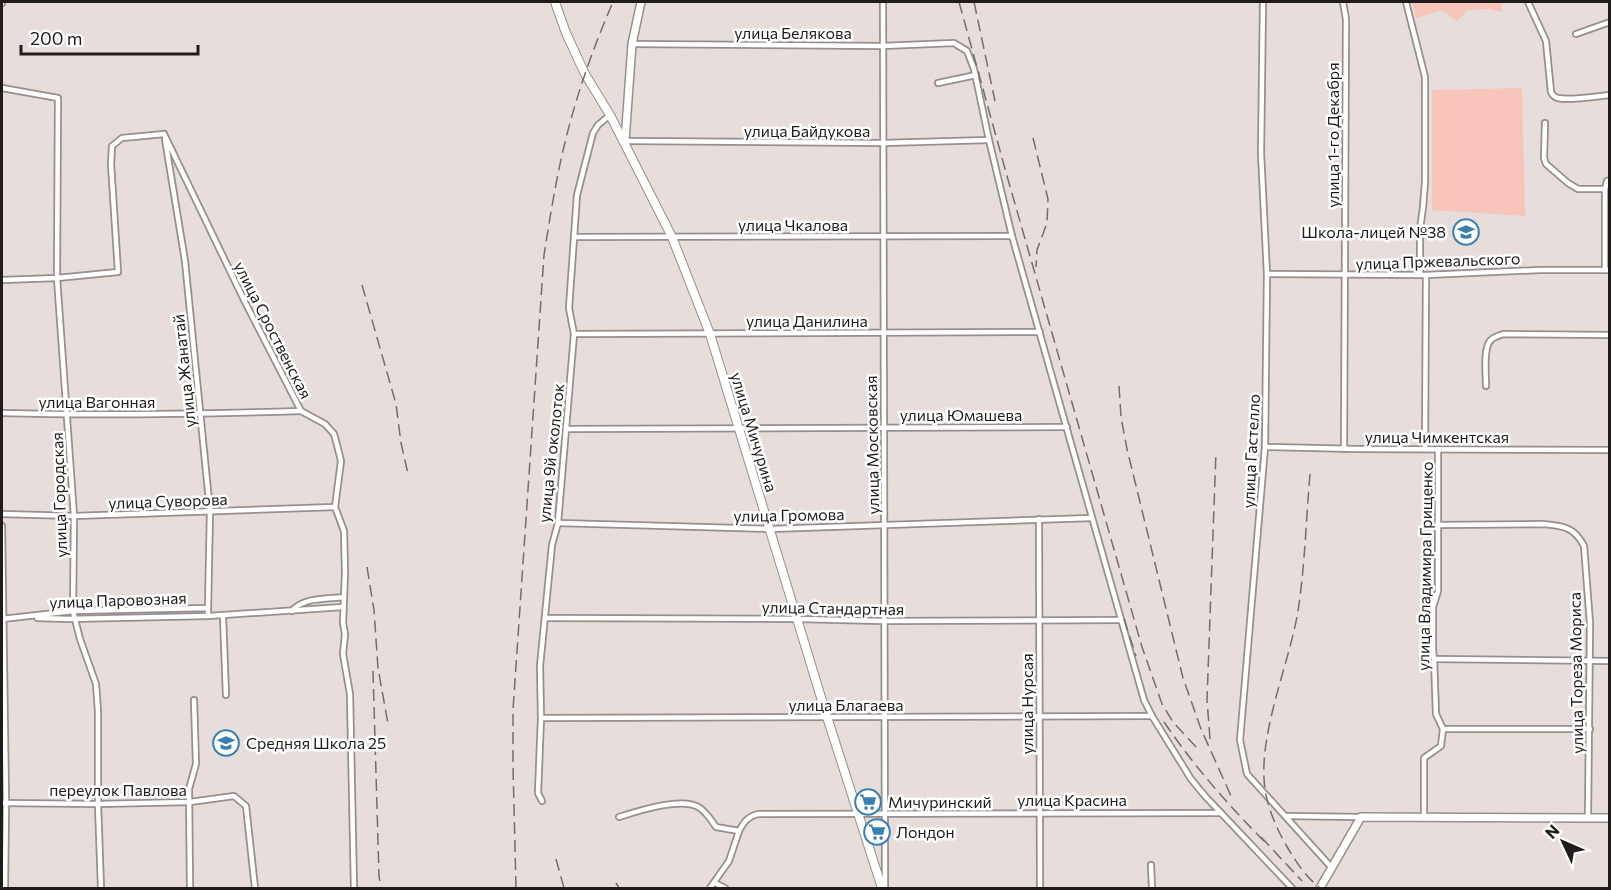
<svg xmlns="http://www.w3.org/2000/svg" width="1611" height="890" font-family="Commissioner,sans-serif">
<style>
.green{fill:#f7c5b9}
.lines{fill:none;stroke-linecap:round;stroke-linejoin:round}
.street-casing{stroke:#978f8d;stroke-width:8}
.secondary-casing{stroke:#978f8d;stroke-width:10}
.primary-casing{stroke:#978f8d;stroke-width:10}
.street{stroke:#fff;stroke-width:4.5}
.secondary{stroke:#fff;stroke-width:7}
.primary{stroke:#fff;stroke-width:8}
.rail{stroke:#736d6c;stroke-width:1.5;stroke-dasharray:12 6;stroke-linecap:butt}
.labels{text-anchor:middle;stroke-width:5;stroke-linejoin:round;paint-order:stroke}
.street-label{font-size:16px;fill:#201c1c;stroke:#fff}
.poi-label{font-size:16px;fill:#201c1c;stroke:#fff;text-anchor:start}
</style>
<rect width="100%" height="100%" fill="#e7dedb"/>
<!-- green -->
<g class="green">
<path d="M1412 2H1502V12L1488 9 1468 10 1457 21 1442 10 1417 18 1416 17Z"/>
<path d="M1522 88 1525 216 1432 210V90Z"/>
</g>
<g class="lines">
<!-- street casing -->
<g class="street-casing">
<g id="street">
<path d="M883 2 885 888"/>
<path d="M1263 2 1261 153 1267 274 1265 447 1240 740 1247 774 1332 868"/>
<path d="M1343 2 1346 19 1344 449"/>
<path d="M1406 2 1425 77V182L1423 207 1420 229V275"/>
<path d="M1528 2 1546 41 1551 92C1553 95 1553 97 1558 98 1570 101 1597 96 1610 95"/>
<path d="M2 3V2"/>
<path d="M1576 34 1610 22"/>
<path d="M632 44 882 46 954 43 967 51 974 69 989 140 1012 236 1144 700 1152 716 1191 779 1205 796 1292 888"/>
<path d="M938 83 976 75"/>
<path d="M2 88 58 98 57 278 74 516 73 611 80 639 96 684 98 711V804L101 888"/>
<path d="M1545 123 1544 158 1546 164 1568 183 1578 189H1605"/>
<path d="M164 134 245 302 301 411 325 424 334 434 337 445 341 461 335 507 344 531 345 573 343 623 345 634 343 654 350 694 354 888"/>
<path d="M165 139 185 261 210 511 208 608"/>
<path d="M625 141 883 143 989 140"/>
<path d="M574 237 1012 236"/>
<path d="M1605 270V189L1607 181 1610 180"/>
<path d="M1267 274 1426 275 1540 270H1610"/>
<path d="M2 280 57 278 118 272 111 164 112 146 122 138 164 134"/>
<path d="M574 334 1040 332"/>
<path d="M1486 386C1486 375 1483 349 1490 341 1493 337 1498 336 1503 334L1610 335"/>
<path d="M2 413C101 416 201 414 301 411"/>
<path d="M567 429 1067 427"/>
<path d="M1265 447 1357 449 1610 450"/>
<path d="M1425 449 1426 275"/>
<path d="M2 514 74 516 335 507"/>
<path d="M1039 519 1040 888"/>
<path d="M558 523 770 529 1092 518"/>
<path d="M1437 525 1542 524C1562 526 1574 526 1584 546L1590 623 1588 817"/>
<path d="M2 526 6 802 5 888"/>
<path d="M292 611C303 597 328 599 344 597"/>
<path d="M223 616 226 695"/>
<path d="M37 618 68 619 208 616"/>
<path d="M545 618 798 619 883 621 1121 620"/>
<path d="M2 619 73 611 208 608V616L343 607"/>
<path d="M1434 659 1610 661"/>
<path d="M541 718 1152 716"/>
<path d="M1443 729H1590"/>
<path d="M542 801 538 793 541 718 540 666 552 545 558 523 574 334 569 308 577 195 593 133 598 125 610 115"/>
<path d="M2 803 98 804 190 802 234 796 246 806 255 888"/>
<path d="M1286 816 1361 817"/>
<path d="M619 817C638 811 683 796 700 808 707 813 711 820 716 827L739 831C744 822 747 817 758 814L1221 813"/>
<path d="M1424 817V758L1441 746 1443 729 1436 714 1434 659 1433 650V607L1438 591V449"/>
<path d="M1151 865 1152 888"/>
<path d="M715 883 725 888"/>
<path d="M190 888 189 789 196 764 194 700"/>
<path d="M710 888 729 861 739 831"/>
</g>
</g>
<!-- secondary casing -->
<g class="secondary-casing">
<g id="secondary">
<path d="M625 141 632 44 641 2"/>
<path d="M1320 888 1361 817 1610 818"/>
</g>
</g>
<!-- primary casing -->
<g class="primary-casing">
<path id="primary" d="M555 2 566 33 585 74 610 115 672 237 710 334 827 717 882 888"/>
</g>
<!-- street -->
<use href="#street" class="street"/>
<!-- secondary -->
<use href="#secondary" class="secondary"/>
<!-- primary -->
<use href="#primary" class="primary"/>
<!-- rail -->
<g class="rail">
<path d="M959 2 1007 176 1142 647 1162 704 1173 722 1198 749"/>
<path d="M974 2 995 101"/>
<path d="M1033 138 1048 199 1047 223 1037 250 1036 267"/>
<path d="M362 285 396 404 401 443 408 474"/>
<path d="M1119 386 1121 417 1127 449 1183 678 1201 729 1231 796"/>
<path d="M1310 474C1306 519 1305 566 1298 611 1289 666 1255 740 1266 795 1270 813 1277 829 1286 845 1296 862 1305 876 1320 888"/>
<path d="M367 567 374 610 378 668 388 724"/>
<path d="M1124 619 1136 656"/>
<path d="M373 671 379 876 381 888"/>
<path d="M1164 722C1194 766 1228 805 1265 842"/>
<path d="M1210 739 1207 700 1216 451"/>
<path d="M1261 837 1302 881"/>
<path d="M556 859 564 888"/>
<path d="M616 883 619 888"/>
<path d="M516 888 513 766V710L544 255C551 211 558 166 570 123 581 82 596 41 613 2"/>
</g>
</g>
<!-- icons -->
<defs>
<g id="school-ring" transform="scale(1.35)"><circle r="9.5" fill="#fff" stroke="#387fb4" stroke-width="1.5"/><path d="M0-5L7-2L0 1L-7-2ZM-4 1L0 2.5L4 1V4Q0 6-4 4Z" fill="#387fb4"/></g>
<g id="supermarket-ring" transform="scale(1.35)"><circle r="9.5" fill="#fff" stroke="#387fb4" stroke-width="1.5"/><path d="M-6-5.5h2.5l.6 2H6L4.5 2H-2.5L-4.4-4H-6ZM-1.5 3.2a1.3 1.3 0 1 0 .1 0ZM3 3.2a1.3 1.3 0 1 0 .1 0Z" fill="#387fb4"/></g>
</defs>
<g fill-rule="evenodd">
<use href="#school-ring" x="1466" y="232"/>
<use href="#school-ring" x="226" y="743"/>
<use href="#supermarket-ring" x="868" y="802"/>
<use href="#supermarket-ring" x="877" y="832"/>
</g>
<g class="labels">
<!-- street labels -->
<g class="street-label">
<text x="793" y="39">улица Белякова</text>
<text x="807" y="137">улица Байдукова</text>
<text transform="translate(1333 135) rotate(-90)" y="6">улица 1-го Декабря</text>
<text x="793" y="231">улица Чкалова</text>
<text transform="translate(1438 261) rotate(-2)" y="6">улица Пржевальского</text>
<text x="807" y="327">улица Данилина</text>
<text transform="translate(273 330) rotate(63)" y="6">улица Сроственская</text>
<text transform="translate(184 371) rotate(-96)" y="6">улица Жанатай</text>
<text x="97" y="408">улица Вагонная</text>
<text x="961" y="421">улица Юмашева</text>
<text transform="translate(754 432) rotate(73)" y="6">улица Мичурина</text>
<text x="1437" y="443">улица Чимкентская</text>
<text transform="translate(872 445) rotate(-91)" y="6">улица Московская</text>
<text transform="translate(1251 451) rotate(-87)" y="6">улица Гастелло</text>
<text transform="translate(551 453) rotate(-84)" y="6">улица 9й околоток</text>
<text transform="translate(59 495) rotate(-92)" y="6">улица Городская</text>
<text transform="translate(168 501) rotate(-2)" y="6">улица Суворова</text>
<text transform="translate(789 515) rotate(-1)" y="6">улица Громова</text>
<text transform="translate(1425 566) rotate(-89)" y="6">улица Владимира Грищенко</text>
<text transform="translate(118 600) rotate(-2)" y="6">улица Паровозная</text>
<text transform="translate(833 608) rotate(1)" y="6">улица Стандартная</text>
<text transform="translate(1576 673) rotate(-91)" y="6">улица Тореза Мориса</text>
<text transform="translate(1027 704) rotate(-90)" y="6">улица Нурсая</text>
<text x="846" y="711">улица Благаева</text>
<text x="118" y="796">переулок Павлова</text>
<text x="1072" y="806">улица Красина</text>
</g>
<!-- poi labels -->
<g class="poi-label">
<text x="1446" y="238" text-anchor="end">Школа-лицей №38</text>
<text x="246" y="749">Средняя Школа 25</text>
<text x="888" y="808">Мичуринский</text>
<text x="896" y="838">Лондон</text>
</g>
</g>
<!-- border -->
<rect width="1611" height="890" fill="none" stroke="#201c1c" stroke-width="6"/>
<!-- north arrow -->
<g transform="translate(1563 842) rotate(314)" stroke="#ffffff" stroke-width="4.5" paint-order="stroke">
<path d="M0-4.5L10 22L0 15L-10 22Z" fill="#201c1c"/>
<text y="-9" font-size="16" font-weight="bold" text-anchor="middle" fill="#201c1c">N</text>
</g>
<!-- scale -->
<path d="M21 45v9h177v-9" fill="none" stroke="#201c1c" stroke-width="3"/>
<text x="30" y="45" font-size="18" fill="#201c1c" stroke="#ffffff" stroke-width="4.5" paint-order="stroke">200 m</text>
</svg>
